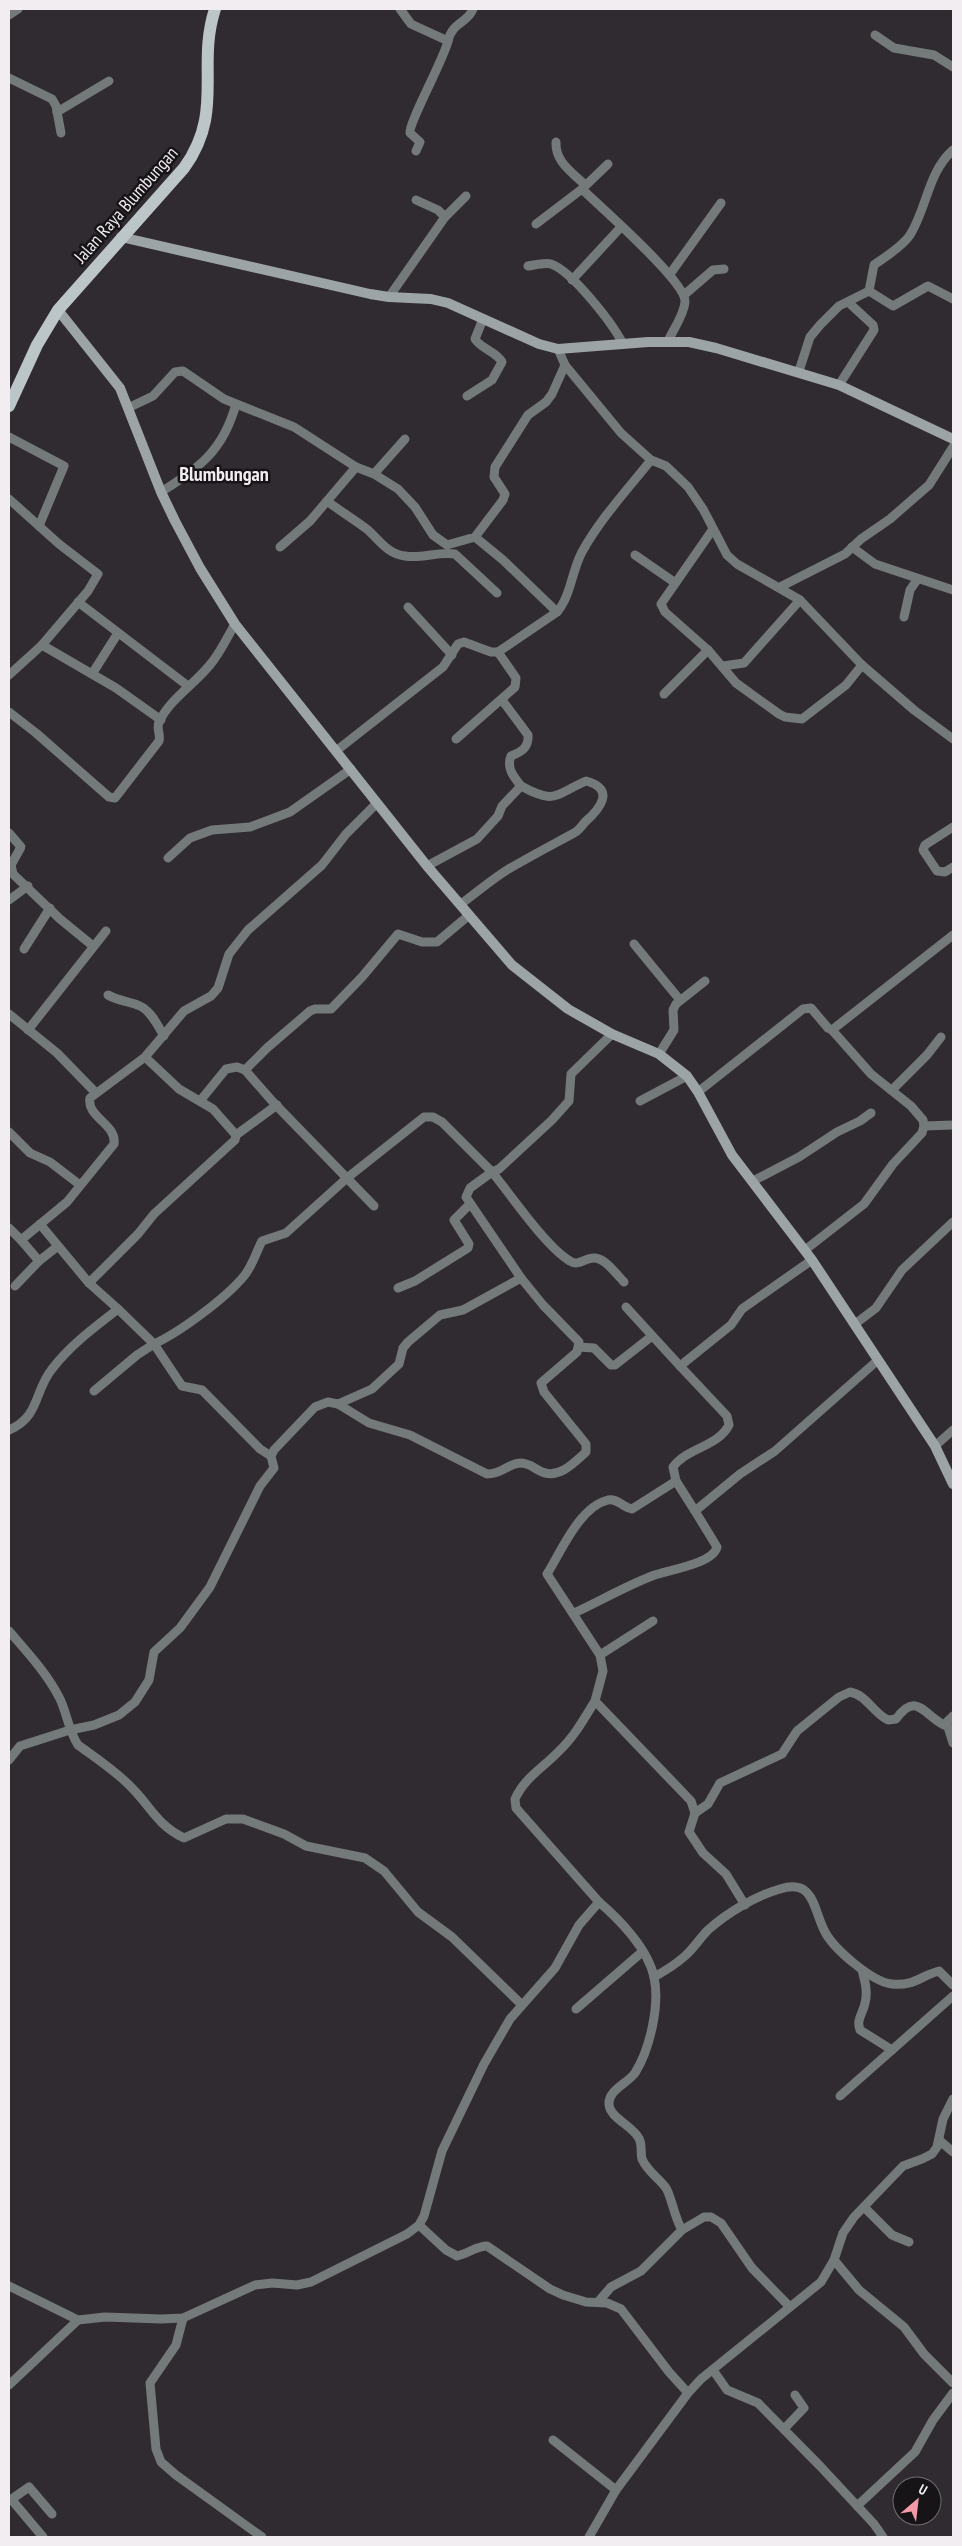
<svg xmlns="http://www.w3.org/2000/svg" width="962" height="2546" font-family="'PT Sans Narrow',sans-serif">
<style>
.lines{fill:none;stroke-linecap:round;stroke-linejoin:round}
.street{stroke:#74797a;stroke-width:9}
.secondary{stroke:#9da4a6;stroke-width:10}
.primary{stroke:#bcc5c8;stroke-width:12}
.labels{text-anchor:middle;stroke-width:5;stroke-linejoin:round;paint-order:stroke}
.street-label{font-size:18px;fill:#f1edf1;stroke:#171417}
.quarter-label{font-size:20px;font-weight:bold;fill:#f1edf1;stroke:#171417}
</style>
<rect width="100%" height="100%" fill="#302b30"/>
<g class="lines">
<!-- street -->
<g class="street">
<path d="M400 9 411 24 448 41C444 59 408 124 410 133L420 142 416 151"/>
<path d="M9 15 18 9"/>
<path d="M875 35 894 48 934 55 953 67"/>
<path d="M448 41C452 22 468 23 473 9"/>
<path d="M9 78 52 99 56 106 61 133"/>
<path d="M57 112 109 81"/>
<path d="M556 142C555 162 572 172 585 185"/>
<path d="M582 189C599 206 687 282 685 302 684 315 673 330 668 341"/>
<path d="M416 200 438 210 445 217"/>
<path d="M536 224 582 189 608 164"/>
<path d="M528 266C535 265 545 262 551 264 572 271 613 324 623 344"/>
<path d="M670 274 721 203"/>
<path d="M572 280 621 227"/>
<path d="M869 291 893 306 928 286 953 299"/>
<path d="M684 295 713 270 724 269"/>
<path d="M389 297 445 217 466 196"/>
<path d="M558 349 565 365 621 433 651 460 666 466 688 487 703 509 727 555 737 564 800 600 862 665 914 710 953 739"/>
<path d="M799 371 810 337 820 325 839 306 869 291 874 265C885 257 902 247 910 235 927 208 928 172 953 150"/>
<path d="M839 385 874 330 873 325 848 302"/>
<path d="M467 396 492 380 502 362C496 351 481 349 475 339L483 319"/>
<path d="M130 407 153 396 175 372 183 371 224 399 294 427 356 467 374 474 398 489 415 507 433 535 447 545 475 537 503 500 505 494 494 477 495 467 528 415 546 402 552 394 565 365"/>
<path d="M9 437 64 466 39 526"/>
<path d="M374 474 405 439"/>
<path d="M161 492C200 467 223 451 236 404"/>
<path d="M9 499 59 544 98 574 88 591 42 645 9 675"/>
<path d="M327 501C340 511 355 520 368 530 380 541 388 554 405 556 422 559 439 551 455 554L497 593"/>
<path d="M713 529 661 604 665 612 708 650 736 683 779 714 785 717 802 719 846 685 862 665"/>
<path d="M475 537 503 560 557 612"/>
<path d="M280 547 310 521 356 467"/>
<path d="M852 547 875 564 953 590"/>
<path d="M635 555 674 582"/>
<path d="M780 587 845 554 861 539 890 519 929 485 953 447"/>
<path d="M78 602 188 686"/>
<path d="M408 607 452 655"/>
<path d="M904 617 910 590 917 580"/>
<path d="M42 645 116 688 161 720"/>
<path d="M723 666 744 663 800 600"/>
<path d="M92 674 118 633"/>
<path d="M664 694 708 650"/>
<path d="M9 712 36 733 109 797 115 798 159 741C161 734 156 729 159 722 171 697 197 683 213 661 222 649 228 636 235 624"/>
<path d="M456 739 515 687 516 678 498 652"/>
<path d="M336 751 443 667 458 644 464 642 491 652H498L557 612C571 596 572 570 582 552 600 519 628 489 651 460"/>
<path d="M953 827 925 845 923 850 937 871 945 872 953 867"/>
<path d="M9 833 21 847 11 865 13 874 60 919 93 946"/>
<path d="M168 858 190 838 212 830 250 827 290 812 351 769"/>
<path d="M427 866 477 839 498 816 502 806 521 786C514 777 506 768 511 756 521 752 529 748 528 735L502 700"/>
<path d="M9 900 28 886"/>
<path d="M461 904C476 893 491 880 507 870 529 857 552 845 574 833 578 831 582 826 585 822 600 809 616 789 586 781 554 795 556 805 521 786"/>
<path d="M634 944 680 1000"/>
<path d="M24 949 50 908"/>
<path d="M108 995C120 1002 132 1001 142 1007 152 1013 158 1026 164 1036"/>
<path d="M9 1014 57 1053 95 1092"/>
<path d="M28 1030 106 931"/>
<path d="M659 1054 674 1030 673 1010 676 1004 705 981"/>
<path d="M145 1057 179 1089 213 1109 236 1135"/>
<path d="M245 1070 273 1102 374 1206"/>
<path d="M892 1090 927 1055 941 1037"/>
<path d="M698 1092 803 1009 811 1008 828 1028 832 1030 953 935"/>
<path d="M200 1101 226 1069 237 1067 245 1070 267 1048 310 1011 315 1009H331L362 977 398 934 422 942H437L468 916"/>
<path d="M640 1101 687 1076"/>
<path d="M924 1126 953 1125"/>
<path d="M9 1132 30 1153 50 1162 80 1185"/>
<path d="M753 1181 799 1157 837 1132 860 1121 871 1113"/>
<path d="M40 1224 89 1283 118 1309"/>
<path d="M9 1228 21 1240 67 1202 114 1144C117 1124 86 1117 90 1098L145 1057 184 1011 211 996 218 988 229 954 248 930 322 865 346 834 377 803"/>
<path d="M21 1240 39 1261 58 1246"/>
<path d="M805 1250 864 1204 893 1164 922 1133 924 1126 923 1120 911 1106 871 1074 832 1030"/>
<path d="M89 1283 138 1234 154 1214 235 1140 236 1135 277 1105"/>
<path d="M15 1286 39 1261"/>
<path d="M398 1288 415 1281 468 1248 469 1244 454 1220 470 1204"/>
<path d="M626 1307 680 1366"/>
<path d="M855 1324 876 1308 902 1270 953 1222"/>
<path d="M579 1347 594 1348 611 1365H615L652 1336"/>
<path d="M94 1391 137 1355 154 1344 182 1386 202 1390 260 1449 271 1456"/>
<path d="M338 1404 369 1423 410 1435 487 1474C503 1474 507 1464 520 1463 530 1463 533 1468 542 1472 559 1479 574 1463 586 1452V1444L544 1392 541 1383 577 1352 579 1342 543 1305 521 1278 466 1197 470 1188 492 1172C511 1195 546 1247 570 1261 579 1267 585 1257 595 1258 606 1259 616 1274 624 1282"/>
<path d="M9 1430C40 1417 34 1391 52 1369 70 1345 95 1327 118 1309L154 1344C180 1332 226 1298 244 1276 253 1265 256 1252 262 1241L286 1233 347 1178 424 1117H433L442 1122 492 1172 499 1169 552 1120 569 1101 571 1074 612 1034"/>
<path d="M935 1446 953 1430"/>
<path d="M676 1481 632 1509C623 1508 618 1498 608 1500 579 1507 561 1552 547 1574L600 1655 603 1671 595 1701 691 1801 695 1813 689 1832 703 1853 726 1874 745 1905"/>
<path d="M695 1511 676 1481 673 1467C686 1448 718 1447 729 1425L727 1416 680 1366 731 1325 742 1309 812 1260"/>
<path d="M574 1613C600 1601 626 1586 652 1576 668 1570 713 1564 717 1547L695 1511 740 1474 775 1451 878 1360"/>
<path d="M9 1631C27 1652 46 1672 59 1697 67 1712 68 1730 78 1745 96 1758 116 1771 132 1788 151 1807 157 1825 184 1838L226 1819H243L284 1834 306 1846 365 1858 384 1871 418 1912 452 1937 521 2004"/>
<path d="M600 1655 653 1621"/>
<path d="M595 1701C584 1719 574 1737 559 1751 543 1768 525 1777 515 1799L516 1808 599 1902"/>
<path d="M947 1724 953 1743"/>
<path d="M9 1760 20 1746 70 1730 94 1725 119 1715 135 1702 149 1680 154 1652 180 1628 210 1587 260 1486 274 1468 271 1456 274 1450 315 1407 328 1402 338 1404 372 1389 399 1364 403 1348 408 1342 440 1315 463 1310 521 1278"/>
<path d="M695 1813 708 1804 720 1783 782 1754 797 1731 839 1697 850 1692C867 1695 873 1713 888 1720L896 1719C916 1691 923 1714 944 1725L953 1716"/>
<path d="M862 1970C865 1981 868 1992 865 2003 863 2014 856 2019 860 2030L892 2050"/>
<path d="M654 1977C665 1971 676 1964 685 1956 694 1948 700 1938 708 1930 727 1913 755 1896 780 1889 815 1878 813 1910 825 1932 834 1949 872 1982 892 1984 915 1986 920 1976 939 1971L953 1985"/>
<path d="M576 2009 642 1952"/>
<path d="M840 2096 953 1996"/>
<path d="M939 2140 953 2152"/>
<path d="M864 2207 892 2235 909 2242"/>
<path d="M419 2225 446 2250 457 2256C468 2254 476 2246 487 2246L550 2289 563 2295 586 2302 607 2303 621 2309 669 2372 688 2393"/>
<path d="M834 2260 859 2290 904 2327 924 2354 953 2383"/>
<path d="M9 2286 78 2320 105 2317 161 2319 183 2318 255 2285 272 2283 297 2285 311 2282 407 2234 419 2225 424 2216 442 2151 484 2064 510 2019 555 1968 579 1925 599 1902C620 1920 648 1949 654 1977 660 2005 650 2049 635 2073 628 2083 608 2090 609 2104 609 2117 632 2126 638 2137 643 2143 640 2152 642 2159 647 2171 659 2178 666 2188 672 2198 674 2217 682 2230"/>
<path d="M598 2302 611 2287 641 2271 682 2230 704 2217H711L721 2223 752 2268 789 2306"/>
<path d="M183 2318 176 2345 150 2383 156 2449 161 2462 176 2475 262 2537"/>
<path d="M713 2370 727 2390 758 2403 820 2466 874 2524 883 2537"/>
<path d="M9 2385 78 2320"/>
<path d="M784 2429 804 2408 795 2395"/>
<path d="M553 2440 616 2490"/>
<path d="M11 2499 43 2537"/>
<path d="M9 2501 29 2487 52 2514"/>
<path d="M857 2506 915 2452 933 2420 953 2393"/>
<path d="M589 2537 616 2490 688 2393 701 2379 821 2282 834 2260 843 2233 854 2217 903 2166 922 2159 932 2154 937 2147 943 2119 953 2099"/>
</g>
<!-- secondary -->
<g class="secondary">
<path d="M121 237 370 294 389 297 431 299 448 303 539 344 558 349 648 342H689L716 348 839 385 953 439"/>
<path d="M58 310 120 388 161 492 175 521 200 568 235 624 427 866 512 965 568 1009 612 1034 659 1054 687 1076 698 1092 732 1155 812 1260 935 1446 953 1484"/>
</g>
<!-- primary -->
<path class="primary" d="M9 406 37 345 58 310 184 168C225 111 196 67 215 9"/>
</g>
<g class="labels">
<!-- street labels -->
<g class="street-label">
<text transform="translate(126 205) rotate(-49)" y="6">Jalan Raya Blumbungan</text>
</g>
<!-- quarter labels -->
<g class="quarter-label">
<text x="224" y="481">Blumbungan</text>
</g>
</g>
<!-- border -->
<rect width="962" height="2546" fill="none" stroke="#f1edf1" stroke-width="20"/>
<!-- north arrow -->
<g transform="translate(917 2501) rotate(28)"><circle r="24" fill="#171417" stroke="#6e6b6e"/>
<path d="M0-4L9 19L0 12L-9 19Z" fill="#f39aa8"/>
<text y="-8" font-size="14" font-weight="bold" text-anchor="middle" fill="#f1edf1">U</text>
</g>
</svg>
